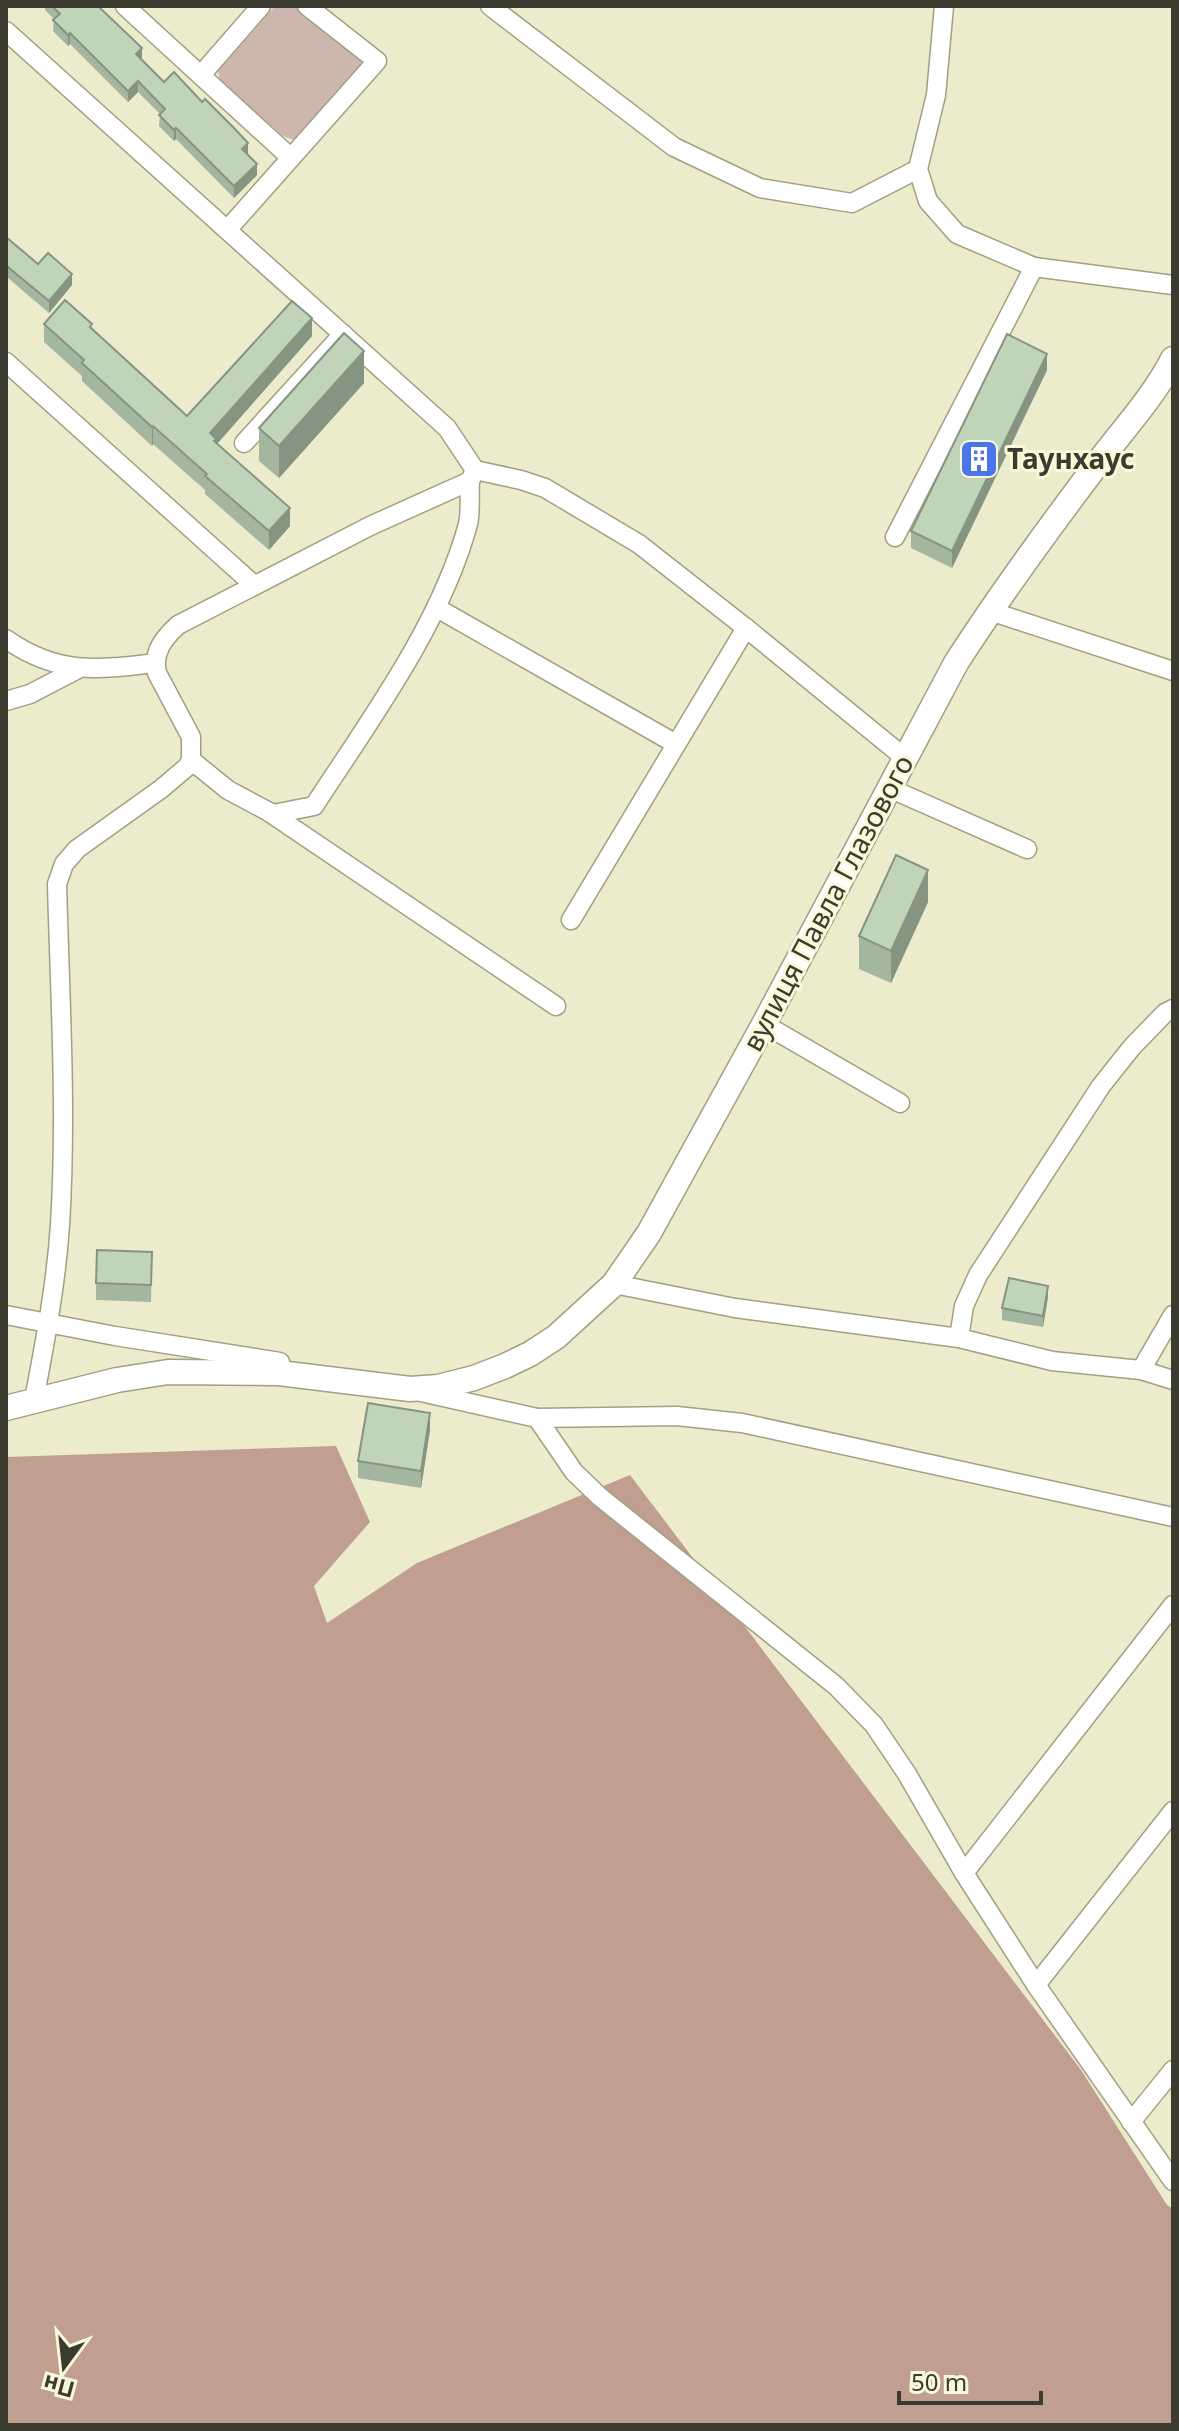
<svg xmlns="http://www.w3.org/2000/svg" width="1179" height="2431" font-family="'Noto Sans',sans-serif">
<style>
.green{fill:#cdb6ad}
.forest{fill:#c09e90}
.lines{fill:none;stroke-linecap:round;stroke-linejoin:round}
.minor-casing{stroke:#a1a082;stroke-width:21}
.major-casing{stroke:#a1a082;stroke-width:27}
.minor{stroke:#fff;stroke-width:18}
.major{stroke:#fff;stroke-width:24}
.wall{fill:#a5b6a0}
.shaded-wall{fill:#869482}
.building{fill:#c0d4ba;stroke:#869482;stroke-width:2}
.labels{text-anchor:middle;stroke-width:6;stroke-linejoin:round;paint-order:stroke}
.poi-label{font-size:28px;font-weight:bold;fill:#3b3b2f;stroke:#f9f9d9;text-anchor:start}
.street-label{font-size:28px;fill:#3b3b2f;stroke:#f9f9d9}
</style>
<rect width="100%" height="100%" fill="#ecebcb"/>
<!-- green -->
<path class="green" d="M275 6H295L360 55 362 61 360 68 294 140 283 136 220 81 218 71Z"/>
<!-- forest -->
<path class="forest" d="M336 1446 370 1522 314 1586 327 1623 417 1563 630 1475 1081 2070 1167 2205 1173 2209V2425H6V1457Z"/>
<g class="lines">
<!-- minor casing -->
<g class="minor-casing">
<g id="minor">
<path d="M125 6 291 158"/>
<path d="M490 6 674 147 760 188 852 203 918 169"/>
<path d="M944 6 936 95 918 169 928 201 957 234 1034 267"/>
<path d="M6 31 447 428 475 470 470 481 370 526 178 625C164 638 152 652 157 673L191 737V760L187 767 161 789 77 849 64 864 57 884C60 998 67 1112 60 1225 56 1285 45 1342 34 1400"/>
<path d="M201 75 261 6"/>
<path d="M227 230 377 61 307 6"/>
<path d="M6 362 254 585"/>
<path d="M244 443 343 334"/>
<path d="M475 470 521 480 545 488 639 544 746 628"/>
<path d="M895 537 1034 267 1173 285"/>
<path d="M437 608 676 744"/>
<path d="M990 611 1173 671"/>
<path d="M6 639C57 675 97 670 155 663"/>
<path d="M6 701 30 694 78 669"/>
<path d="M191 760 228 790 273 814 314 806C370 720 441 624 468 524 471 511 469 495 470 481"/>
<path d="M889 788 1027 849"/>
<path d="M269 812 556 1006"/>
<path d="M571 920 746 628 905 758"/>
<path d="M764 1024 900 1103"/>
<path d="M614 1284 735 1308 959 1338 1052 1361 1141 1370 1173 1380"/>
<path d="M6 1315 115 1336 280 1362"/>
<path d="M959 1338 964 1306 978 1275 1101 1086 1132 1047 1165 1013 1173 1009"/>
<path d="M1141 1370 1173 1315"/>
<path d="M421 1392 537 1418 677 1416 742 1423 1173 1517"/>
<path d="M537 1418 574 1472 600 1497 836 1686 874 1725 907 1774 964 1873 1036 1985 1173 2181"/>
<path d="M964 1873 1173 1605"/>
<path d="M1036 1985 1173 1811"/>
<path d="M1131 2122 1173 2070"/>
</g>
</g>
<!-- major casing -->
<g class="major-casing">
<path id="major" d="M6 1408 117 1380 168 1372 279 1373 410 1389 438 1387 474 1378 505 1366 530 1354 556 1337 614 1284 649 1233 764 1024 956 663C1001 593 1051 525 1101 459 1126 426 1154 396 1173 359"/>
</g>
<!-- minor -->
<use href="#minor" class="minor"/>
<!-- major -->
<use href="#major" class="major"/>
</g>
<!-- wall -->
<g class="wall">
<path d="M45 6H98L142 60 164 82 248 155 257 175 234 198 176 139 174 141 159 126 160 114 138 92 128 102 70 44 68 46 53 31 54 19 45 10Z"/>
<path d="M6 237 38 264 72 285 49 313 8 278 6 280Z"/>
<path d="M44 324 92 329 187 416 312 336 217 444 290 526 269 550 205 494V490L153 444 152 446 82 381V376L44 342Z"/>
<path d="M1047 370 952 568 911 548V531Z"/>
<path d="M364 383 279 478 259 461V428Z"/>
<path d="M928 902 891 983 859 969V936Z"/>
<path d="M152 1252 151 1302 96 1300V1283Z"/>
<path d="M1048 1297 1043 1327 1002 1320V1308Z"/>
<path d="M430 1430 421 1488 358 1478V1461Z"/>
</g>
<!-- shaded-wall -->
<g class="shaded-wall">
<path d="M70 33V44L68 46V35Z"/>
<path d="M142 48V59L136 65V54Z"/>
<path d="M138 81V92L128 102V91Z"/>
<path d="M176 128V139L174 141V130Z"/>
<path d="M248 143V155L242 161V149Z"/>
<path d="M257 164V175L234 198V186Z"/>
<path d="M8 267V278L6 280V269Z"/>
<path d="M72 274V285L49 313V301Z"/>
<path d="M312 318V336L216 445 210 433Z"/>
<path d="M364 351V383L279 478V446Z"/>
<path d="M1047 354V370L952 568V551Z"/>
<path d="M153 426V444L152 446V427Z"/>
<path d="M290 508V526L269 550V531Z"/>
<path d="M928 870V902L891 983V951Z"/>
<path d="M1048 1286V1297L1043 1327V1316Z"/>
<path d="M430 1413V1430L421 1488V1471Z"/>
</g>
<!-- building -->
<g class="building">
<path d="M52 6H98L142 48 136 54 164 82 174 72 202 102 205 99 234 128 248 143 242 149 257 164 234 186 176 128 174 130 159 115 165 109 138 81 128 91 70 33 68 35 53 20 60 14Z"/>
<path d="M6 237 38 264 48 253 72 274 49 301 8 267 6 269Z"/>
<path d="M65 300 92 324 90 327 187 416 292 301 312 318 210 433 216 439 214 441 290 508 269 531 205 476 207 474 153 426 152 427 82 363 84 360 44 324Z"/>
<path d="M344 333 364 351 279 446 259 428Z"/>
<path d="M1007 334 1047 354 952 551 911 531Z"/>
<path d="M896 855 928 870 891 951 859 936Z"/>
<path d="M97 1250 152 1252 151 1285 96 1283Z"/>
<path d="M1009 1278 1048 1286 1043 1316 1002 1308Z"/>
<path d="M368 1403 430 1413 421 1471 358 1461Z"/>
</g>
<!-- icons -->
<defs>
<g id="building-square" transform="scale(2)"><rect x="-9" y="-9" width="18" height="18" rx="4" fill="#4b76e9" stroke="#f9f9d9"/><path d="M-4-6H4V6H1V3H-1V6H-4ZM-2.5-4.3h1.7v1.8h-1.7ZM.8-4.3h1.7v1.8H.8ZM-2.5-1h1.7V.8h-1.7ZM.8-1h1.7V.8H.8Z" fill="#fff"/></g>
</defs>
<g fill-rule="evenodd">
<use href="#building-square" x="979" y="459"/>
</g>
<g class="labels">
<!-- poi labels -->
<g class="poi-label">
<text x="1007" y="469">Таунхаус</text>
</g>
<!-- street labels -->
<g class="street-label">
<text transform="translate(828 903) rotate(-62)" y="10">вулиця Павла Глазового</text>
</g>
</g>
<!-- border -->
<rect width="1179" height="2431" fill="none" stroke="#3b3b2f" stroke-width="16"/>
<!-- north arrow -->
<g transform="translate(64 2367) rotate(195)" stroke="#f9f9d9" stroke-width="6" paint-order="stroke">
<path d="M0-6L14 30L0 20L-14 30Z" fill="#3b3b2f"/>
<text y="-12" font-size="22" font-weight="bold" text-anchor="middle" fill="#3b3b2f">Пн</text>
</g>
<!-- scale -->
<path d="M899 2391v12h142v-12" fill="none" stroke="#3b3b2f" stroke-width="4"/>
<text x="911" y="2391" font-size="24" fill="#3b3b2f" stroke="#f9f9d9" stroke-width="6" paint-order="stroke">50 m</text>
</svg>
